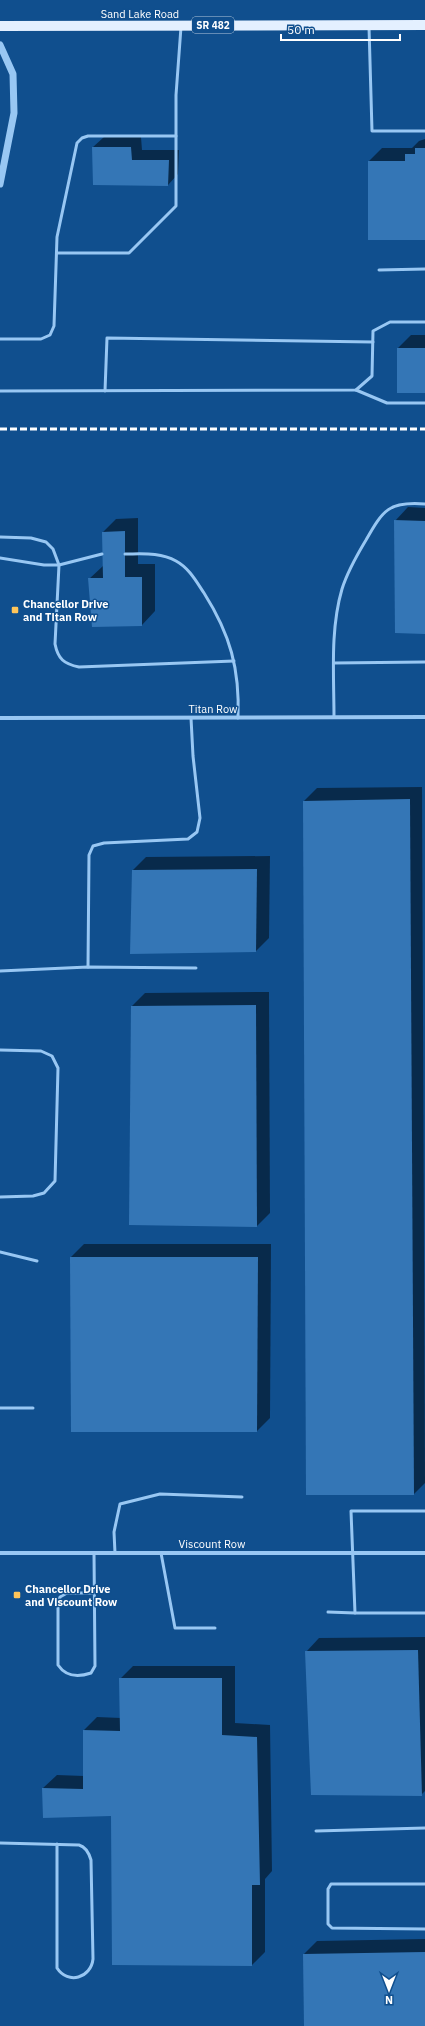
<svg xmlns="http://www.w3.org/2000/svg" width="425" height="2026" font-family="'IBM Plex Sans',sans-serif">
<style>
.shadow{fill:#0007}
.building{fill:#3476b6}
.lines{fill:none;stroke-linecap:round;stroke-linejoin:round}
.service{stroke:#98c7f3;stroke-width:3}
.minor{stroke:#98c7f3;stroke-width:4}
.tertiary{stroke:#98c7f3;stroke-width:7}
.primary{stroke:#e4f0ff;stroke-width:10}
.rail{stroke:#fff;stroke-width:3;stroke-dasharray:7 3;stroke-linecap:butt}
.poi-dot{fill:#ffc55a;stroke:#104f8e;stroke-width:1.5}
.labels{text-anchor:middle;stroke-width:3;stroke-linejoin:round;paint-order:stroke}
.shield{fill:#104f8e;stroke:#b7cadd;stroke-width:1}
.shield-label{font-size:10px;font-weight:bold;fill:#fff}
.street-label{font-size:11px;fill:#fff;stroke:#104f8e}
.poi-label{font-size:11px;font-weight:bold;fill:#fff;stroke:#104f8e;text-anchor:start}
</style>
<rect width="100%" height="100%" fill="#104f8e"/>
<!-- shadow -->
<g class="shadow">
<path d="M104 137H141L142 150H179L178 174 168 185 94 184 93 147Z"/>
<path d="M425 139V239L369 161 382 148H412L419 141Z"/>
<path d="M411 335H425V392L398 348Z"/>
<path d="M408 507 425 508V633L395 521Z"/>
<path d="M138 518V564H155V611L142 625 89 579 103 566V532L116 519Z"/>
<path d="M422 787 425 1483 414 1494 304 801 317 788Z"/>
<path d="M270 856 269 938 256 951 131 953 133 870 146 857Z"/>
<path d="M269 992 270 1213 257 1226 132 1006 145 993Z"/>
<path d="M84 1244H271L270 1418 257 1431 71 1257Z"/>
<path d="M425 1637V1791L421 1795 306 1652 319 1638Z"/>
<path d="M133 1666H235V1723L270 1725 272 1871 265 1879V1952L252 1965 112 1815 43 1788 57 1775 84 1776V1730L97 1717 121 1718 120 1679Z"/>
<path d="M425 1939V2026H305L304 1954 317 1941Z"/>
</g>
<!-- building -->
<g class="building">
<path d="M92 147H131L132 160H169L168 186 93 185Z"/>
<path d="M415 148H425V240H368V161H405V154H415Z"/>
<rect x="397" y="348" width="28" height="45"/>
<path d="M394 520 425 521V634L395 633Z"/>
<path d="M125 531V577H142V626L92 627 88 578H103L102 532Z"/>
<path d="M410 799 414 1495H306L303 801Z"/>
<path d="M257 869 256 952 130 954 132 870Z"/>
<path d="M256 1005 257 1227 129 1225 131 1006Z"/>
<path d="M70 1257H258L257 1432H71Z"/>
<path d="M418 1650 422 1796 311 1795 305 1651Z"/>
<path d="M119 1678H222V1735L257 1737 260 1885H252V1966L112 1965 111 1816 43 1818 42 1788 83 1789V1730L120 1731Z"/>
<path d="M425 1952V2026H304L303 1954Z"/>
</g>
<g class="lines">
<!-- service -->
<g class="service">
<path d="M369 27 372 131H425"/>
<path d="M57 253H129L176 206V95L181 27"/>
<path d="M379 270 425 269"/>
<path d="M0 339H41L50 335 54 326 57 237 77 143 82 138 88 136H176"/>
<path d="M356 390 387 403H425"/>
<path d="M0 391 356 390 372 376 373 331 390 322H425"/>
<path d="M105 391 107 338 373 342"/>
<path d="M0 537 31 538 46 542 53 549 59 565 55 644C58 659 64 664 79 667L234 661"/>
<path d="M125 554C142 554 160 552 176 561 189 568 196 581 204 593 230 634 240 669 238 718"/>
<path d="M0 558 44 565H59L102 554"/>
<path d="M334 663 425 662"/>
<path d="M334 717C334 675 330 630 342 589 347 573 357 555 366 540 383 510 389 501 425 504"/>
<path d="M88 967 89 855 93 846 104 843 188 839 197 832 200 818 193 756 191 718"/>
<path d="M0 971 88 967 196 968"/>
<path d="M0 1050 41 1051 52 1056 58 1068 55 1181 44 1193 33 1196 0 1197"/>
<path d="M0 1252 37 1261"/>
<path d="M0 1408H33"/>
<path d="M425 1511H351L355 1613H425"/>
<path d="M115 1553 114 1532 120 1504 160 1494 242 1497"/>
<path d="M161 1553 175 1628H215"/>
<path d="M93 1593H67L60 1597 58 1604V1665C66 1677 79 1677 91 1673L95 1666 94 1553"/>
<path d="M328 1612 355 1613"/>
<path d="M316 1831 425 1828"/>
<path d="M0 1843 79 1845C86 1847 89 1853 91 1860L93 1959C91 1978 68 1985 57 1968V1844"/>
<path d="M425 1884H331L328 1889V1924L332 1928 425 1929"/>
</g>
<!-- minor -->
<g class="minor">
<path d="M0 718 425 717"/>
<path d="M0 1553H425"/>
</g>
<!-- tertiary -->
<path class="tertiary" d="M0 45 13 74 14 113 0 184"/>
<!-- primary -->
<path class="primary" d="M0 26 425 25"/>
<!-- rail -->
<path class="rail" d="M0 429H425"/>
</g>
<!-- markers -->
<g class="poi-dot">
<rect x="11" y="606" width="8" height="8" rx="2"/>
<rect x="13" y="1591" width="8" height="8" rx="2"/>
</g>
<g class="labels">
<!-- shield labels -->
<rect class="shield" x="192" y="17" width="42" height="16" rx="3"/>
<g class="shield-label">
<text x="213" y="29">SR 482</text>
</g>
<!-- street labels -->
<g class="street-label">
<text x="140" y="18">Sand Lake Road</text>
<text x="213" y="713">Titan Row</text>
<text x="212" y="1548">Viscount Row</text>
</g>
<!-- poi labels -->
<g class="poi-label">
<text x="23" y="608">Chancellor Drive<tspan x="23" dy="13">and Titan Row</tspan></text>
<text x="25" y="1593">Chancellor Drive<tspan x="25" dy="13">and Viscount Row</tspan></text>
</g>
</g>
<!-- north arrow -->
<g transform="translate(389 1990) rotate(180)" stroke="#104f8e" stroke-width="3" paint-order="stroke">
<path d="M0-3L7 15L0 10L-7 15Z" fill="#ffffff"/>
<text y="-6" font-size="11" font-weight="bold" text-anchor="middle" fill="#ffffff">N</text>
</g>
<!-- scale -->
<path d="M281 34v6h119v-6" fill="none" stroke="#ffffff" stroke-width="2"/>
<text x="287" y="34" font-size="12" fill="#ffffff" stroke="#104f8e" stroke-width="3" paint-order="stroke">50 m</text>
</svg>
